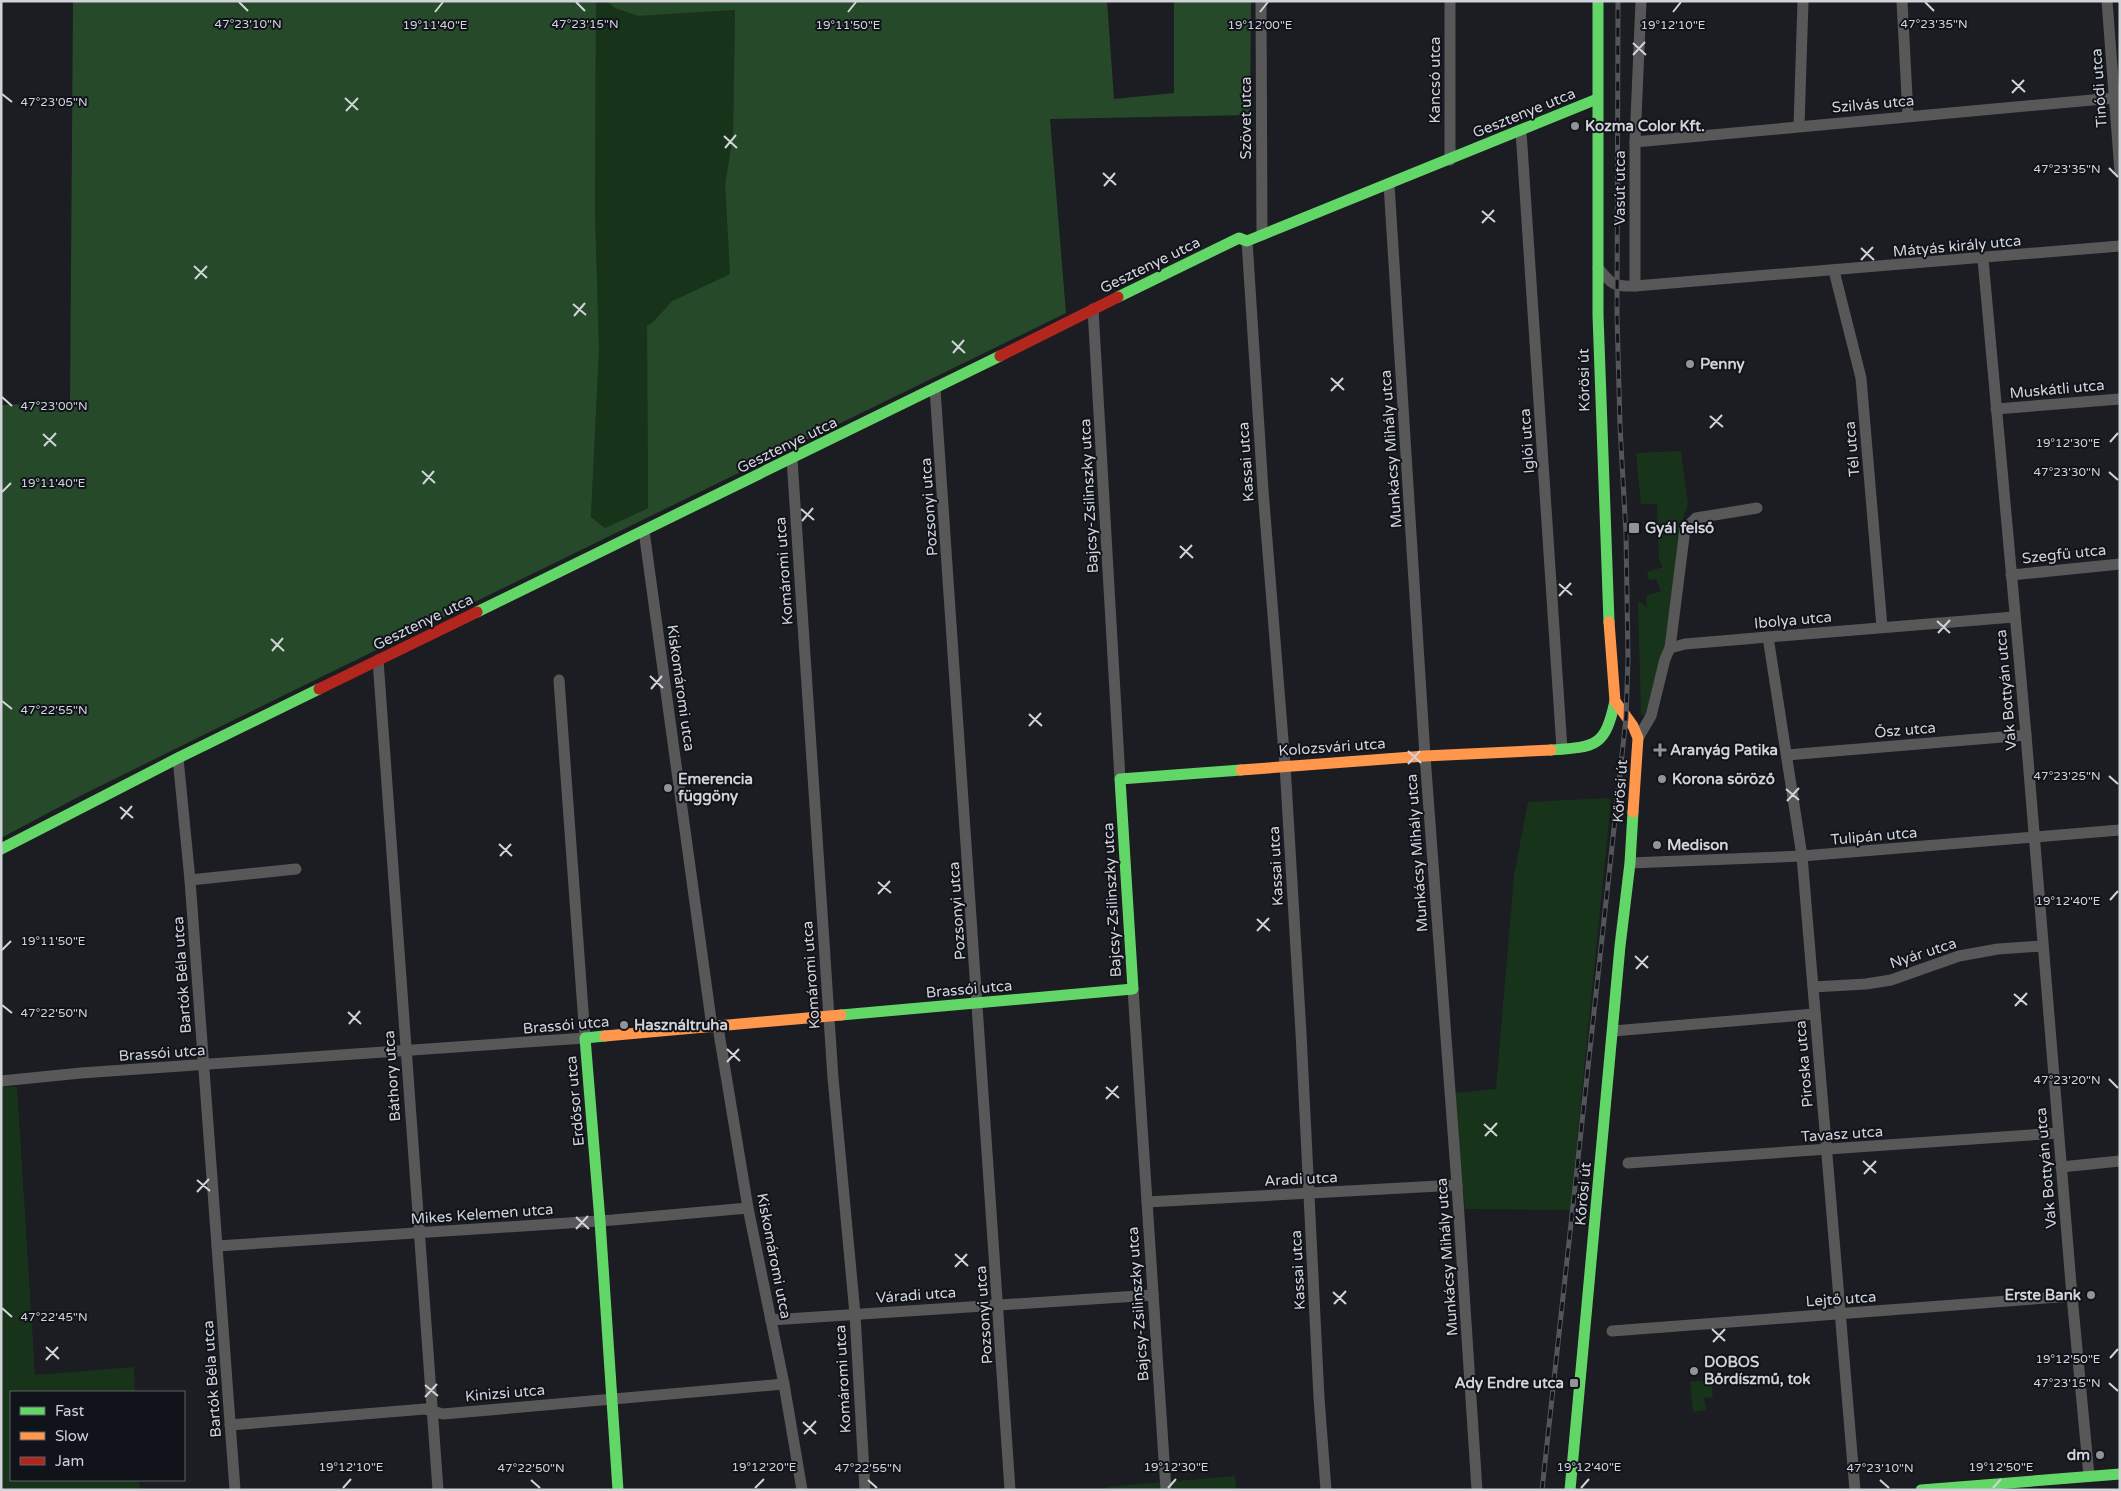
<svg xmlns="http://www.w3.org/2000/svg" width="2121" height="1491" font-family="'Varela Round',sans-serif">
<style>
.green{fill:#17341a}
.forest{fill:#264929}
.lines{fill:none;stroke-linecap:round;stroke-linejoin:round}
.street{stroke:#585858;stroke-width:11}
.fast{stroke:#63d668;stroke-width:11}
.slow{stroke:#ff974d;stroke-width:11}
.jam{stroke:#b3261e;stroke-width:11}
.rail-casing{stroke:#545558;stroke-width:5}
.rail{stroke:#11131b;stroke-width:3;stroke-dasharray:9;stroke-linecap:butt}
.ticks{fill:none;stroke:#d1d3d9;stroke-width:2}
.poi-dot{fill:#929399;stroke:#11131b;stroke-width:2}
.labels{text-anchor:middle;stroke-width:4;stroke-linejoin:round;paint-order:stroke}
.street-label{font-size:15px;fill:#d1d3d9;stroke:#11131b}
.poi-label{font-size:15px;font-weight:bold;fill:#d1d3d9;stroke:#11131b;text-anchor:start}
.ticks-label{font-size:12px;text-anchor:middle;fill:#d1d3d9;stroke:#11131b;stroke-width:4;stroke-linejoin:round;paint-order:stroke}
</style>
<rect width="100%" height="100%" fill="#1c1d22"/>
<!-- green -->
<g class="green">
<path d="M596 1H606L615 8 638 16 735 10 733 134 725 185 730 274 672 301 653 322 647 326 648 508 605 528 591 517 599 350 595 211Z"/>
<path d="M1681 451 1688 504 1679 530V558L1667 639 1649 709 1645 716 1641 714 1638 601 1647 607 1646 596 1661 591 1656 579 1649 580 1647 572 1663 567 1659 559 1657 504H1641L1636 453Z"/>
<path d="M1608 798 1611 800 1570 1210 1465 1209 1454 1093 1496 1089 1514 876 1528 802Z"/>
<path d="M1 1087H17L35 1375 134 1367 135 1392H11V1480H139L140 1490H1Z"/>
<path d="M1711 1380 1713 1397 1704 1398 1706 1410 1693 1412 1690 1382Z"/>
<path d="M1235 1476 1236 1490H1107V1487Z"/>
</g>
<!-- forest -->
<path class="forest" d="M73 1H596L595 211 599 350 591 517 605 528 648 508 647 326 653 322 672 301 730 274 725 185 733 134 735 10 638 16 615 8 606 1H1107L1114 99 1174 93V1H1251L1250 115 1050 119 1066 313 315 680 82 795 1 838V405L70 403Z"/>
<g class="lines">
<!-- street -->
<g class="street">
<path d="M1261 1 1262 235"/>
<path d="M1450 1V160"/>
<path d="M1902 1 1908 116"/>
<path d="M2107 1 2120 172"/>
<path d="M1799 126 1803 1"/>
<path d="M1521 131 1562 749"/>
<path d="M1635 142 2114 98"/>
<path d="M1389 184 1425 756 1457 1185 1477 1490"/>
<path d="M1247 241 1263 490 1285 765 1301 1033 1319 1398 1326 1490"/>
<path d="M1983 259 2026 735 2072 1296 2089 1476"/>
<path d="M1598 268C1611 284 1614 287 1635 286L2120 246"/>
<path d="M1834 271 1861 378 1882 627"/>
<path d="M1635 286V142L1641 1"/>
<path d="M1093 309 1120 779"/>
<path d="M935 389 1010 1490"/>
<path d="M1996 409 2120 399"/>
<path d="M792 459 833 1078 855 1314 865 1490"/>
<path d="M644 531 712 1027"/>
<path d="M2011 575 2120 564"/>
<path d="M1768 637 1802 856 1855 1490"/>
<path d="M1670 648 1685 529 1696 518 1757 508"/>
<path d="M378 660 438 1490"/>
<path d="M1638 738 1651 716 1665 659 1670 648 1685 644 1768 637 2014 617"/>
<path d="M1787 755 2026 735"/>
<path d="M178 758 190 880 235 1490"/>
<path d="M1630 863 1802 856 2120 830"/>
<path d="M190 880 296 869"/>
<path d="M1813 987 1866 984 1891 980 1959 956 1998 949 2043 946"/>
<path d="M1133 989 1166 1490"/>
<path d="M718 1027 748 1208 784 1384 802 1490"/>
<path d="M1613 1031 1815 1014"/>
<path d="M1 1081 81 1073 585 1038 559 680"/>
<path d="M1628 1163 2058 1133"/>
<path d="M2061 1167 2120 1161"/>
<path d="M1147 1202 1457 1185"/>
<path d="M217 1246 613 1220 748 1208"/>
<path d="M771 1320 1153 1295"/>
<path d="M1612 1331 2072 1296"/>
<path d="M230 1425 425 1409 443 1414 784 1384"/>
</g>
<!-- fast -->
<g class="fast">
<path d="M1598 1V315L1609 622"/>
<path d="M1118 297 1239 238 1247 241 1597 99"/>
<path d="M477 612 1000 356"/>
<path d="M1551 750C1596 747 1605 747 1615 701"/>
<path d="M1 849 178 758 319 689"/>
<path d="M841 1015 1133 989 1120 779 1241 770"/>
<path d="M605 1036 585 1038 600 1221 618 1490"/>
<path d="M1570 1490 1620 946 1630 863 1633 812"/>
<path d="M1921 1490 2120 1474"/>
</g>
<!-- slow -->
<g class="slow">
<path d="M1609 622 1615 701 1633 726 1638 738 1633 812"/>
<path d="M1241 770 1425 756 1551 750"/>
<path d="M605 1036 841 1015"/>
</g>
<!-- jam -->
<g class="jam">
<path d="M1000 356 1118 297"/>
<path d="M319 689 477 612"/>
</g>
<!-- rail casing -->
<g class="rail-casing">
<path id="rail" d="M1542 1490 1626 718 1628 659 1626 534 1620 426 1617 315 1618 1"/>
</g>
<!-- rail -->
<use href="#rail" class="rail"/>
</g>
<!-- ticks -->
<path class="ticks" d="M239 2 248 11M576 2 585 11M1925 2 1934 11M435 12 443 2M848 12 856 2M1260 12 1268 2M1673 12 1681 2M1633 43 1646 55M1633 55 1645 42M2012 80 2025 92M2012 93 2024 80M2 94 12 102M345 98 358 110M346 111 358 98M724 136 737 148M725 148 736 135M2109 168 2118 177M1103 173 1116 185M1104 186 1115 173M1482 211 1495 222M1482 223 1494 210M1861 248 1874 260M1861 260 1873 247M194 266 207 278M195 279 207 266M573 304 586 315M574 316 585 303M952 341 965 353M953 353 964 340M1331 378 1344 390M1331 391 1343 378M2 397 12 406M1710 416 1723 427M1710 428 1722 415M43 434 56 446M2110 442 2118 433M44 446 56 433M422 471 435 483M2109 472 2118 480M423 484 434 471M2 492 11 483M801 509 814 520M802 521 813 508M1180 546 1193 558M1180 558 1192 545M1559 584 1572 595M1559 596 1571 583M1937 621 1950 633M1938 633 1950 620M271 639 284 651M272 651 283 638M650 676 663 688M651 689 662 676M2 701 12 709M1029 714 1042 726M1029 726 1041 713M1408 751 1421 763M1408 764 1420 751M2109 776 2118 784M1786 789 1799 800M1787 801 1799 788M120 807 133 818M121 819 132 806M499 844 512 856M500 856 511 844M878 882 891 893M878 894 890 881M2110 900 2118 891M1257 919 1270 931M1257 931 1269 918M2 950 11 941M1635 956 1648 968M1636 969 1648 956M2014 994 2027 1005M2 1005 12 1013M2015 1006 2027 993M348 1012 361 1024M349 1024 360 1011M727 1049 740 1061M727 1062 739 1049M2109 1079 2118 1088M1106 1087 1119 1098M1106 1099 1118 1086M1484 1124 1497 1136M1485 1136 1497 1123M1863 1161 1876 1173M1864 1174 1876 1161M197 1180 210 1191M197 1192 209 1179M576 1217 589 1229M576 1229 588 1216M955 1254 968 1266M955 1267 967 1254M1333 1292 1346 1304M1334 1304 1346 1291M2 1308 12 1317M1712 1329 1725 1341M1713 1342 1725 1329M46 1347 59 1359M2110 1358 2118 1349M46 1360 58 1347M2109 1383 2118 1391M425 1385 438 1396M425 1397 437 1384M803 1422 816 1434M804 1434 816 1421M531 1480 540 1488M868 1480 877 1488M1880 1480 1889 1488M343 1488 351 1479M755 1488 764 1479M1168 1488 1176 1479M1581 1488 1589 1479M1993 1488 2001 1479"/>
<!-- markers -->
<g class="poi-dot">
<circle cx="1575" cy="126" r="5"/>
<circle cx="1690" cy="364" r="5"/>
<rect x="1628" y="522" width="12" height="12" rx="2.5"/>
<path d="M1657.5 742.5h5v5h5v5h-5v5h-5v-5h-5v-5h5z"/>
<circle cx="1662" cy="779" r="5"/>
<circle cx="668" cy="788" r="5"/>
<circle cx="1657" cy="845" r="5"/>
<circle cx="624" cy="1025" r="5"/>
<circle cx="2091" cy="1295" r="5"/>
<circle cx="1694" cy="1371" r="5"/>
<rect x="1569" y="1378" width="10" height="10" rx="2.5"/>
<circle cx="2100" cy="1455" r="5"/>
</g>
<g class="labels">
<!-- street labels -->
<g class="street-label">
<text transform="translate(1435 80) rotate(-90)" y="5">Kancsó utca</text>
<text transform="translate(2099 88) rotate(-94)" y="5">Tinódi utca</text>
<text transform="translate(1873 104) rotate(-5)" y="5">Szilvás utca</text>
<text transform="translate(1524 113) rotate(-22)" y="5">Gesztenye utca</text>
<text transform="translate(1246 118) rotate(-90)" y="5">Szövet utca</text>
<text transform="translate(1620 188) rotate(-90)" y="5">Vasút utca</text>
<text transform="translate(1957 246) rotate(-5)" y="5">Mátyás király utca</text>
<text transform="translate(1150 265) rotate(-26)" y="5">Gesztenye utca</text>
<text transform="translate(1584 380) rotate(-91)" y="5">Kőrösi út</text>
<text transform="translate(2057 389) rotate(-5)" y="5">Muskátli utca</text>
<text transform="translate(1527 441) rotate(-94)" y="5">Iglói utca</text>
<text transform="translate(787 445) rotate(-26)" y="5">Gesztenye utca</text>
<text transform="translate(1391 449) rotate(-94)" y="5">Munkácsy Mihály utca</text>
<text transform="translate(1852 449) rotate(-95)" y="5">Tél utca</text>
<text transform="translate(1246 462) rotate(-94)" y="5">Kassai utca</text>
<text transform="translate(1089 496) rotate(-93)" y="5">Bajcsy-Zsilinszky utca</text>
<text transform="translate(929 507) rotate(-94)" y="5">Pozsonyi utca</text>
<text transform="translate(2064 554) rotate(-6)" y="5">Szegfű utca</text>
<text transform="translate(784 571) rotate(-94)" y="5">Komáromi utca</text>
<text transform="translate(1793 620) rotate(-5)" y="5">Ibolya utca</text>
<text transform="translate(423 622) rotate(-26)" y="5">Gesztenye utca</text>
<text transform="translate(681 688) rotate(82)" y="5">Kiskomáromi utca</text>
<text transform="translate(2006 690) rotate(-95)" y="5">Vak Bottyán utca</text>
<text transform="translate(1905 730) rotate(-5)" y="5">Ősz utca</text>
<text transform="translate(1332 747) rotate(-4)" y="5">Kolozsvári utca</text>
<text transform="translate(1620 791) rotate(-86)" y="5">Kőrösi út</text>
<text transform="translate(1874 836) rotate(-5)" y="5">Tulipán utca</text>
<text transform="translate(1417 853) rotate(-94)" y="5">Munkácsy Mihály utca</text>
<text transform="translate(1276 866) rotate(-93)" y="5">Kassai utca</text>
<text transform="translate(1112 900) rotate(-93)" y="5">Bajcsy-Zsilinszky utca</text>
<text transform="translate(957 911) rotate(-94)" y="5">Pozsonyi utca</text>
<text transform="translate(1923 953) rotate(-18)" y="5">Nyár utca</text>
<text transform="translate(182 975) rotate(-94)" y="5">Bartók Béla utca</text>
<text transform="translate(811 975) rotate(-94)" y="5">Komáromi utca</text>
<text transform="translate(969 989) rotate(-5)" y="5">Brassói utca</text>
<text transform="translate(566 1025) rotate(-5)" y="5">Brassói utca</text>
<text transform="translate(162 1053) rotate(-4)" y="5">Brassói utca</text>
<text transform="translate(1804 1064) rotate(-95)" y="5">Piroska utca</text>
<text transform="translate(392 1076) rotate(-94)" y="5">Báthory utca</text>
<text transform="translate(575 1101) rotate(-95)" y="5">Erdősor utca</text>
<text transform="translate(1842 1134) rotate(-4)" y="5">Tavasz utca</text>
<text transform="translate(2046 1168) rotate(-95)" y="5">Vak Bottyán utca</text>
<text transform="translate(1301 1179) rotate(-3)" y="5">Aradi utca</text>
<text transform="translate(1583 1194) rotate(-85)" y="5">Kőrösi út</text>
<text transform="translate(482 1214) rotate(-4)" y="5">Mikes Kelemen utca</text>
<text transform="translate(774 1256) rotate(79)" y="5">Kiskomáromi utca</text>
<text transform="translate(1447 1257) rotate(-94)" y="5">Munkácsy Mihály utca</text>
<text transform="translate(1298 1270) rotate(-93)" y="5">Kassai utca</text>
<text transform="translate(916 1295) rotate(-4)" y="5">Váradi utca</text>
<text transform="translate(1841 1299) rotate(-4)" y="5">Lejtő utca</text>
<text transform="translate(1138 1304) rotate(-94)" y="5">Bajcsy-Zsilinszky utca</text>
<text transform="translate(984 1315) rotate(-94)" y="5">Pozsonyi utca</text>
<text transform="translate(212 1379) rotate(-94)" y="5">Bartók Béla utca</text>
<text transform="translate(843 1379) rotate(-93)" y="5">Komáromi utca</text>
<text transform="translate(505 1393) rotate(-5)" y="5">Kinizsi utca</text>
</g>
<!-- poi labels -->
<g class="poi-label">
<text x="1585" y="131">Kozma Color Kft.</text>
<text x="1700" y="369">Penny</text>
<text x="1645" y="533">Gyál felső</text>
<text x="1670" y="755">Aranyág Patika</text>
<text x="678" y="784">Emerencia<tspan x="678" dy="17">függöny</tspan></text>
<text x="1672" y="784">Korona söröző</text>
<text x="1667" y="850">Medison</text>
<text x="634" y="1030">Használtruha</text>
<text x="2081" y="1300" text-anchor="end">Erste Bank</text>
<text x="1704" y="1367">DOBOS<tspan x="1704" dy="17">Bőrdíszmű, tok</tspan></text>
<text x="1564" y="1388" text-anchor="end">Ady Endre utca</text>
<text x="2090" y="1460" text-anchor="end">dm</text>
</g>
</g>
<g class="ticks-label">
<text x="248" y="28">47°23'10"N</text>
<text x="585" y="28">47°23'15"N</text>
<text x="1934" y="28">47°23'35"N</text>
<text x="435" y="29">19°11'40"E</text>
<text x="848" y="29">19°11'50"E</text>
<text x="1260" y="29">19°12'00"E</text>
<text x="1673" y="29">19°12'10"E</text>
<text x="54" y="106">47°23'05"N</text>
<text x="2067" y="173">47°23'35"N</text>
<text x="54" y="410">47°23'00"N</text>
<text x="2068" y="447">19°12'30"E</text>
<text x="2067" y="476">47°23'30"N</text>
<text x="53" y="487">19°11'40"E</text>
<text x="54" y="714">47°22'55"N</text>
<text x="2067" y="780">47°23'25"N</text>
<text x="2068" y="905">19°12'40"E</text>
<text x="53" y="945">19°11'50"E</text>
<text x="54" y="1017">47°22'50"N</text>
<text x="2067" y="1084">47°23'20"N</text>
<text x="54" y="1321">47°22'45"N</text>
<text x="2068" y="1363">19°12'50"E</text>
<text x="2067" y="1387">47°23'15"N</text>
<text x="351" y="1471">19°12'10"E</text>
<text x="764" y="1471">19°12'20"E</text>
<text x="1176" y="1471">19°12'30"E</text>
<text x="1589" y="1471">19°12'40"E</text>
<text x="2001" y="1471">19°12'50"E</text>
<text x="531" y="1472">47°22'50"N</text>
<text x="868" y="1472">47°22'55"N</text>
<text x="1880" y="1472">47°23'10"N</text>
</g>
<!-- border -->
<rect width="2121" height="1491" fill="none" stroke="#d1d3d9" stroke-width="5"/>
<!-- legend -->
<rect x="10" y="1391" width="175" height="90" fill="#11131b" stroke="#5e6067"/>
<rect x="20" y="1407" width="25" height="8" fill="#63d668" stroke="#5e6067"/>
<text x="55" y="1416" font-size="15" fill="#d1d3d9">Fast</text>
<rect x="20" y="1432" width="25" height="8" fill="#ff974d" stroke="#5e6067"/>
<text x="55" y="1441" font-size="15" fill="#d1d3d9">Slow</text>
<rect x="20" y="1457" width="25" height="8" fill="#b3261e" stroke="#5e6067"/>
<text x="55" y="1466" font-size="15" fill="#d1d3d9">Jam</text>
</svg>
